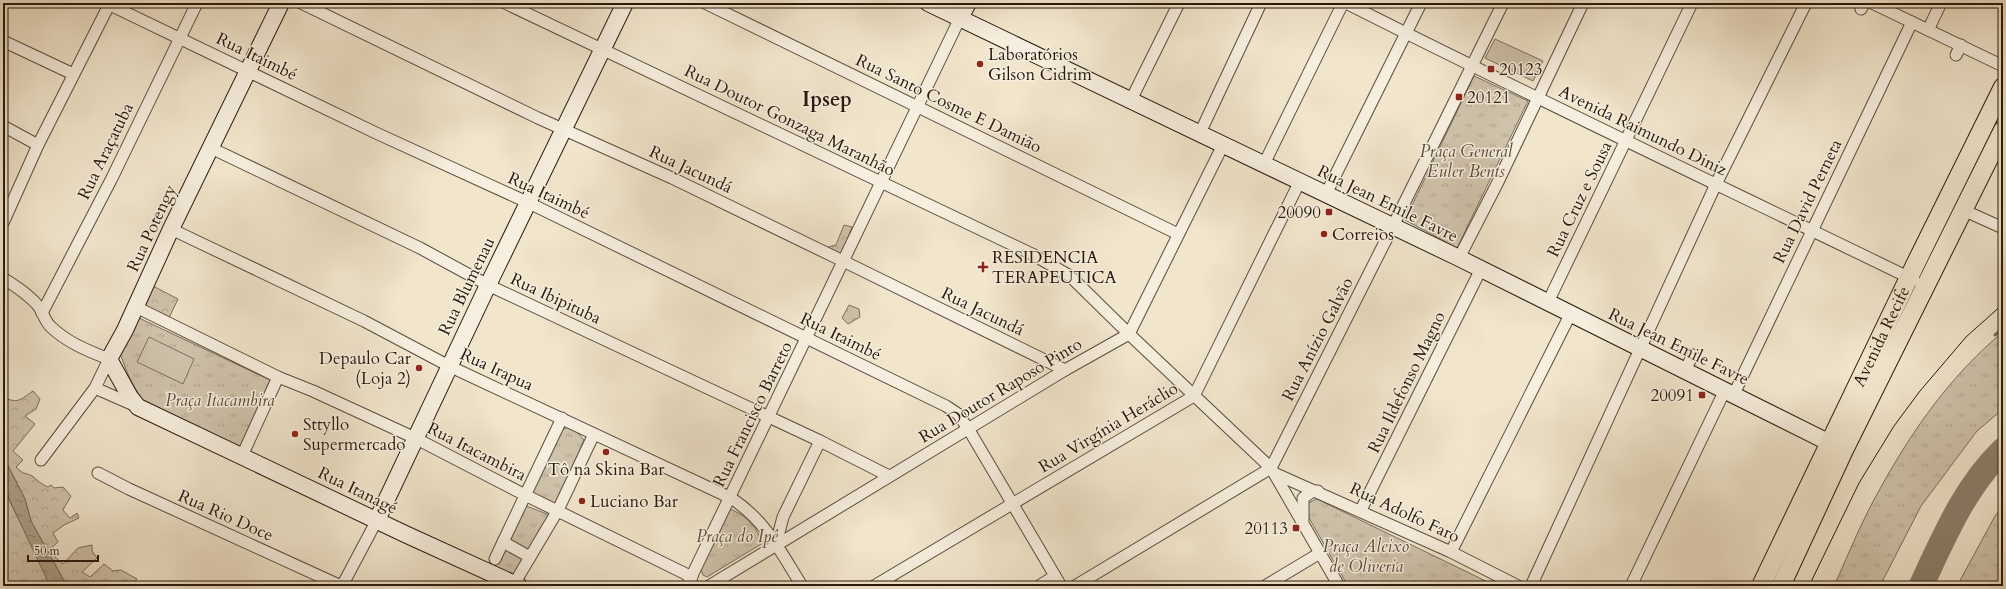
<svg xmlns="http://www.w3.org/2000/svg" width="2006" height="589" font-family="Cardo,serif">
<style>
.grass{fill:url(#grass-tufts);stroke:#7c6e5c}
.forest{fill:url(#forest-crowns);stroke:#7c6e5c}
.pitch{fill:#cfc2ab;stroke:#7c6e5c}
.water{fill:url(#water-ripples);stroke:#786a58}
.lines{fill:none;stroke-linecap:round;stroke-linejoin:round}
.stream{stroke:#786a58;stroke-width:3}
.taxiway{stroke:#8c7f6c;stroke-width:25}
.street-casing{stroke:#5a4c3c;stroke-width:13}
.secondary-casing{stroke:#28190c;stroke-width:18}
.primary-casing{stroke:#28190c;stroke-width:20}
.street{stroke:#f6eede;stroke-width:11}
.secondary{stroke:#f6eede;stroke-width:16}
.primary{stroke:#f1e5cc;stroke-width:18}
.tram{stroke:#28190c;stroke-width:1}
.poi-dot{fill:#8f2418;stroke:#f6eede;stroke-width:1.5}
.labels{text-anchor:middle;stroke-width:3;stroke-linejoin:round;paint-order:stroke}
.poi-label{font-size:17px;fill:#28190c;stroke:#f6eede;text-anchor:start}
.street-label{font-size:17px;fill:#28190c;stroke:#f6eede}
.park-label{font-size:17px;font-style:italic;fill:#5a4c3c;stroke:#f6eede}
.district-label{font-size:21px;font-weight:bold;fill:#28190c;stroke:#f6eede}
</style>
<defs>
<pattern id="grass-tufts" width="24" height="20" patternUnits="userSpaceOnUse"><rect width="24" height="20" fill="#cfc2ab"/><path d="M3 7l-1-3M5 7V3M7 7l1-3M15 17l-1-3M17 17v-4M19 17l1-3" fill="none" stroke="#b2a692"/></pattern>
<pattern id="forest-crowns" width="20" height="18" patternUnits="userSpaceOnUse"><rect width="20" height="18" fill="#cfc2ab"/><path d="M2 6a3 3 0 1 1 6 0M12 15a3 3 0 1 1 6 0" fill="none" stroke="#b2a692"/></pattern>
<pattern id="water-ripples" width="26" height="14" patternUnits="userSpaceOnUse"><rect width="26" height="14" fill="#ada08b"/><path d="M2 4q2-2 4 0t4 0M15 11q2-2 4 0t4 0" fill="none" stroke="#8d8270"/></pattern>
</defs>
<rect width="100%" height="100%" fill="#f1e5cc"/>
<filter id="stains"><feTurbulence type="fractalNoise" baseFrequency=".005" numOctaves="4"/><feColorMatrix values="0 0 0 0 .2 0 0 0 0 .09 0 0 0 0 .02 0 0 0 .5 -.17"/></filter>
<radialGradient id="worn" r=".72"><stop offset=".6" stop-color="#630" stop-opacity="0"/><stop offset="1" stop-color="#630" stop-opacity=".3"/></radialGradient>
<!-- grass -->
<g class="grass">
<path d="M1474 76 1528 101 1457 248 1405 220Z"/>
<path d="M139 318 270 380 273 386 239 454 148 406C133 389 126 371 119 350Z"/>
<path d="M2003 332V409L1977 431 1921 506 1880 586H1834C1849 553 1863 518 1881 487 1913 429 1952 374 2003 332Z"/>
<path d="M568 427 578 433 584 440 557 507 529 492 562 430Z"/>
<path d="M1317 499 1496 586H1348L1305 511 1308 503Z"/>
<path d="M524 505 547 514 549 517 514 578 493 570Z"/>
<path d="M2003 506V586H1957L1995 516Z"/>
<path d="M730 509C748 516 755 526 763 543L707 577 703 575 701 569Z"/>
</g>
<!-- forest -->
<g class="forest">
<path d="M844 225 852 227 841 256 828 249V247L836 245Z"/>
<path d="M153 286 178 299 168 320 142 306Z"/>
<path d="M849 305 859 309 860 317 848 324 842 318Z"/>
<path d="M33 391 40 399 36 409 25 416 35 424 13 451 23 460 16 467C25 476 25 472 32 476 38 480 40 484 48 487L51 485 54 488 63 487 71 496 63 510 70 518 77 513 79 518 64 525 53 533 58 542 50 549 56 558 63 564 78 548 92 545V551L97 558 82 572 90 577 104 564 113 571 121 570 137 579 129 586H67L31 521 25 499 3 456V397C18 404 20 400 33 391Z"/>
<path d="M3 486C17 520 38 551 50 586H3Z"/>
</g>
<!-- pitch -->
<g class="pitch">
<path d="M1495 39 1543 61 1533 81 1485 58Z"/>
<path d="M149 337 194 359 183 384 137 362Z"/>
</g>
<!-- water -->
<path class="water" d="M3 456 25 499 31 521 67 586H50L3 486Z"/>
<g class="lines">
<!-- stream -->
<path class="stream" d="M1995 335 2003 328"/>
<!-- taxiway -->
<path class="taxiway" d="M1921 586C1943 539 1965 486 2003 450"/>
<!-- street casing -->
<g class="street-casing">
<g id="street">
<path d="M106 3 376 133 529 203 946 406 958 414 969 430 1061 586"/>
<path d="M301 3 538 118 672 178 843 261 1065 370"/>
<path d="M505 3 1032 254 1070 276 1129 334 1271 468 1339 586"/>
<path d="M705 3 1178 234"/>
<path d="M1346 3C1534 98 1725 188 1914 280"/>
<path d="M1872 3 2003 66"/>
<path d="M1861 9 1864 3"/>
<path d="M1928 30 1941 3"/>
<path d="M3 41 73 74"/>
<path d="M1956 55 1961 45"/>
<path d="M1131 100 1179 3"/>
<path d="M3 126 38 145"/>
<path d="M1200 133 1261 3"/>
<path d="M211 148 420 248 488 285 820 441 889 476"/>
<path d="M1264 164 1343 3"/>
<path d="M1326 194 1421 3"/>
<path d="M1963 210 2003 228"/>
<path d="M3 223 38 145 110 3"/>
<path d="M171 229 364 321 449 366 731 498C766 521 780 551 802 586"/>
<path d="M1459 258 1498 182 1583 3"/>
<path d="M3 278C16 287 30 295 39 307 43 313 45 321 50 326 66 342 88 351 109 359L95 388 41 460"/>
<path d="M1548 302 1692 3"/>
<path d="M136 307 278 377 313 391 415 438 525 495 692 577"/>
<path d="M42 313 112 178 197 3"/>
<path d="M1685 370 1693 355"/>
<path d="M95 388 136 406"/>
<path d="M1734 394 1912 22"/>
<path d="M242 456 278 377"/>
<path d="M1271 468 1393 226 1503 3"/>
<path d="M98 473 129 489 341 586"/>
<path d="M1276 474 1451 552 1518 586"/>
<path d="M1361 510 1481 269"/>
<path d="M1303 520V498L1313 491H1318"/>
<path d="M776 544 783 517 820 441"/>
<path d="M1451 552 1571 313"/>
<path d="M530 557 503 542 562 418"/>
<path d="M495 559 503 542"/>
<path d="M514 584 558 510 594 434"/>
<path d="M342 586 377 520"/>
<path d="M687 586 960 18"/>
<path d="M709 586 1065 370 1129 334 1223 145"/>
<path d="M874 586 1194 396 1300 181"/>
<path d="M1039 586 1055 576"/>
<path d="M1075 586 1271 468"/>
<path d="M1265 586 1320 553"/>
<path d="M1531 586 1716 184 1806 3"/>
<path d="M1631 586 1725 390"/>
</g>
</g>
<!-- secondary casing -->
<g class="secondary-casing">
<g id="secondary">
<path d="M281 3 171 229 125 330 109 359 130 397 138 407 405 534 519 586"/>
<path d="M928 3 1459 258 1842 449"/>
<path d="M960 18 968 3"/>
<path d="M377 520 488 285 625 3"/>
</g>
</g>
<!-- primary casing -->
<g class="primary-casing">
<g id="primary">
<path id="s1" d="M1761 586 1915 265 2003 87"/>
<path d="M1781 586 1844 450 2003 130"/>
</g>
</g>
<!-- street -->
<use href="#street" class="street"/>
<!-- secondary -->
<use href="#secondary" class="secondary"/>
<!-- primary -->
<use href="#primary" class="primary"/>
<!-- tram -->
<path class="tram" d="M1809 586 1859 483 1894 426 1920 391 1966 337 2003 304"/>
</g>
<!-- markers -->
<g class="poi-dot">
<circle cx="980" cy="64" r="4"/>
<rect x="1487" y="65" width="8" height="8" rx="2"/>
<rect x="1455" y="93" width="8" height="8" rx="2"/>
<rect x="1325" y="208" width="8" height="8" rx="2"/>
<circle cx="1324" cy="234" r="4"/>
<path d="M981 261h4v4h4v4h-4v4h-4v-4h-4v-4h4z"/>
<circle cx="419" cy="368" r="4"/>
<rect x="1698" y="391" width="8" height="8" rx="2"/>
<circle cx="295" cy="434" r="4"/>
<circle cx="606" cy="452" r="4"/>
<circle cx="582" cy="501" r="4"/>
<rect x="1292" y="524" width="8" height="8" rx="2"/>
</g>
<g class="labels">
<!-- poi labels -->
<g class="poi-label">
<text x="988" y="60">Laboratórios<tspan x="988" dy="20">Gilson Cidrim</tspan></text>
<text x="1499" y="75">20123</text>
<text x="1467" y="103">20121</text>
<text x="1321" y="218" text-anchor="end">20090</text>
<text x="1332" y="240">Correios</text>
<text x="992" y="263">RESIDENCIA<tspan x="992" dy="20">TERAPEUTICA</tspan></text>
<text x="411" y="364" text-anchor="end">Depaulo Car<tspan x="411" dy="20">(Loja 2)</tspan></text>
<text x="1694" y="401" text-anchor="end">20091</text>
<text x="303" y="430">Sttyllo<tspan x="303" dy="20">Supermercado</tspan></text>
<text x="606" y="475" text-anchor="middle">Tô na Skina Bar</text>
<text x="590" y="507">Luciano Bar</text>
<text x="1288" y="534" text-anchor="end">20113</text>
</g>
<!-- street labels -->
<g class="street-label">
<text transform="translate(257 56) rotate(26)" y="6">Rua Itaimbé</text>
<text transform="translate(949 103) rotate(26)" y="6">Rua Santo Cosme E Damião</text>
<text transform="translate(790 120) rotate(26)" y="6">Rua Doutor Gonzaga Maranhão</text>
<text transform="translate(1643 130) rotate(26)" y="6">Avenida Raimundo Diniz</text>
<text transform="translate(105 151) rotate(-64)" y="6">Rua Araçatuba</text>
<text transform="translate(691 169) rotate(25)" y="6">Rua Jacundá</text>
<text transform="translate(549 195) rotate(25)" y="6">Rua Itaimbé</text>
<text transform="translate(1579 199) rotate(-64)" y="6">Rua Cruz e Sousa</text>
<text transform="translate(1807 201) rotate(-64)" y="6">Rua David Perneta</text>
<text transform="translate(1388 203) rotate(26)" y="6">Rua Jean Emile Favre</text>
<text transform="translate(151 228) rotate(-65)" y="6">Rua Potengy</text>
<text transform="translate(466 286) rotate(-64)" y="6">Rua Blumenau</text>
<text transform="translate(556 298) rotate(25)" y="6">Rua Ibipituba</text>
<text transform="translate(983 311) rotate(26)" y="6">Rua Jacundá</text>
<text transform="translate(841 336) rotate(26)" y="6">Rua Itaimbé</text>
<text dy="6" stroke="none"><textPath href="#s1" startOffset="277">Avenida Recife</textPath></text>
<text transform="translate(1317 339) rotate(-63)" y="6">Rua Anízio Galvão</text>
<text transform="translate(1679 346) rotate(26)" y="6">Rua Jean Emile Favre</text>
<text transform="translate(497 369) rotate(25)" y="6">Rua Irapua</text>
<text transform="translate(1406 382) rotate(-64)" y="6">Rua Ildefonso Magno</text>
<text transform="translate(1000 390) rotate(-31)" y="6">Rua Doutor Raposo Pinto</text>
<text transform="translate(752 414) rotate(-64)" y="6">Rua Francisco Barreto</text>
<text transform="translate(1108 427) rotate(-31)" y="6">Rua Virgínia Heráclio</text>
<text transform="translate(477 451) rotate(27)" y="6">Rua Itacambira</text>
<text transform="translate(358 490) rotate(26)" y="6">Rua Itanagé</text>
<text transform="translate(1405 512) rotate(25)" y="6">Rua Adolfo Faro</text>
<text transform="translate(226 515) rotate(24)" y="6">Rua Rio Doce</text>
</g>
<!-- park labels -->
<g class="park-label">
<text x="1466" y="157">Praça General<tspan x="1466" dy="20">Euler Bents</tspan></text>
<text x="220" y="406">Praça Itacambira</text>
<text x="737" y="542">Praça do Ipê</text>
<text x="1366" y="552">Praça Aleixo<tspan x="1366" dy="20">de Oliveria</tspan></text>
</g>
<!-- district labels -->
<g class="district-label">
<text x="827" y="106">Ipsep</text>
</g>
</g>
<!-- margin -->
<rect width="2006" height="589" fill="none" stroke="#f1e5cc" stroke-width="16"/>
<rect x="4" y="4" width="1998" height="581" fill="none" stroke="#28190c" stroke-width="2"/>
<rect x="8" y="8" width="1990" height="573" fill="none" stroke="#28190c"/>
<!-- scale -->
<path d="M28 555v6h70v-6" fill="none" stroke="#28190c" stroke-width="2"/>
<text x="34" y="555" font-size="12" fill="#28190c" stroke="#f6eede" stroke-width="3" paint-order="stroke">50 m</text>
<rect width="100%" height="100%" filter="url(#stains)"/>
<rect width="100%" height="100%" fill="url(#worn)"/>
</svg>
